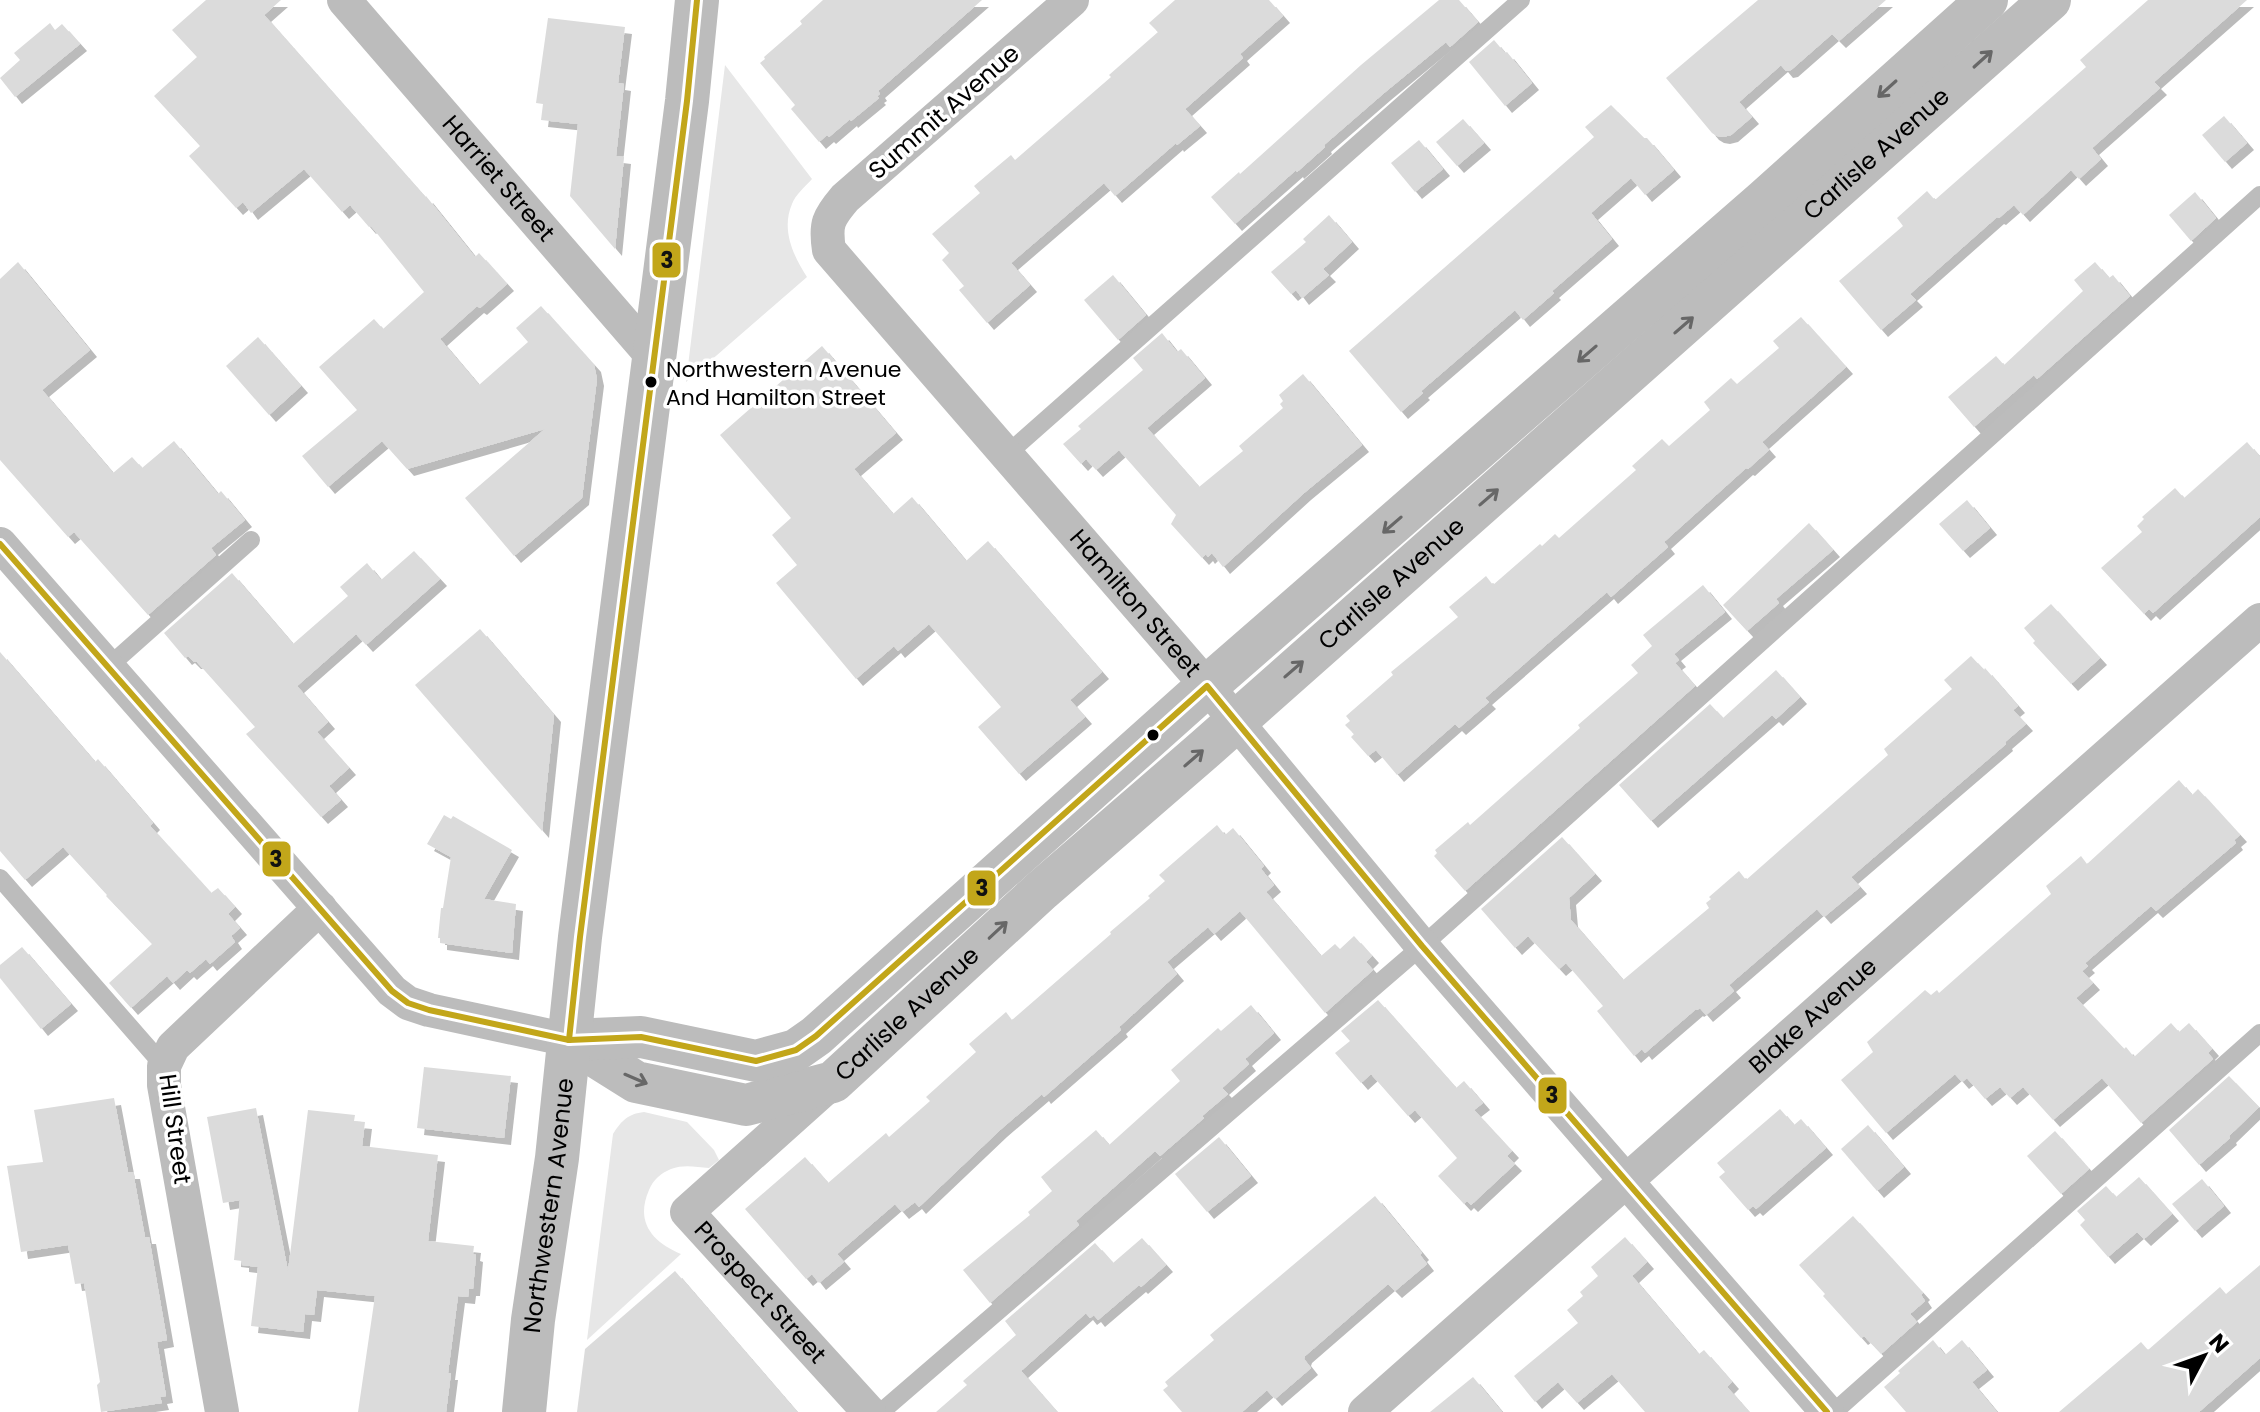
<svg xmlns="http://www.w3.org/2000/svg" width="2260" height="1412" font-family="Poppins,sans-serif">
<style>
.green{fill:#e7e7e7}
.building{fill:#dbdbdb;filter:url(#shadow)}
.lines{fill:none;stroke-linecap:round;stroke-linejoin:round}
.service{stroke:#bcbcbc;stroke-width:18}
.minor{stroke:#bcbcbc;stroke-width:34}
.tertiary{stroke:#bcbcbc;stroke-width:42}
.primary{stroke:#bcbcbc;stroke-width:44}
.bus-1-casing{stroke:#fff;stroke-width:12}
.bus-1{stroke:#c2a61a;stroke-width:6}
.oneway{stroke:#676767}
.bus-dot{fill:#000;stroke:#fff;stroke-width:3}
.labels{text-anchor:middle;stroke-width:7;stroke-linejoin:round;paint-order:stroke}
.bus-label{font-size:22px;fill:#000;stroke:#fff;text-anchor:start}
.street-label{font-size:24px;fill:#000;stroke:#fff}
.line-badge{stroke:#fff;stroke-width:3}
.pale-badge-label{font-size:22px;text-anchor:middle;font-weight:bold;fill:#111}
</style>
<defs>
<filter id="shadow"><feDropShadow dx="7" dy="7" stdDeviation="0" flood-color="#0004"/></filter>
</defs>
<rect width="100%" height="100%" fill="#fff"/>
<!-- green -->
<g class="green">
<path d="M725 65 812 179C806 186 795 195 792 204 781 230 793 255 807 277L686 382Z"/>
<path d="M644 1112 687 1122 714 1150 719 1160 709 1168C696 1167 684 1164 671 1169 661 1173 653 1180 649 1190 635 1222 652 1242 681 1254L587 1340 613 1134C622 1120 628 1114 644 1112Z"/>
</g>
<!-- building -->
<g class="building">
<path d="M206 0H281L264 15 425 197 426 196 475 257 479 253 507 284 480 308 477 306 440 339 479 385 528 342 516 328 541 306 594 365 597 379 582 498 514 556 465 498 545 429 407 469 382 441 328 487 302 456 357 410 319 367 374 319 383 329 424 292 371 226 369 227 350 205 342 212 304 169 251 213 243 202 236 208 189 156 200 146 154 96 197 57 172 30Z"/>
<path d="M823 0H982L878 91 880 94 877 96 879 98 851 121 850 119 829 137 827 135 819 142 791 109 795 105 760 63 765 59 764 57 802 24 800 21Z"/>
<path d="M1175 0H1269L1283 16 1240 54 1243 58 1185 109 1200 126 1177 145 1176 143 1115 196 1104 183 1011 263 1030 285 987 323 959 290 964 286 942 260 949 253 932 234 980 193 974 186 1011 155 1015 160 1111 77 1109 75 1158 32 1149 23Z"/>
<path d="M1439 0H1459L1478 22 1450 47 1446 42 1384 93 1324 145 1325 147 1297 172 1296 170 1235 224 1211 197 1239 172 1240 174 1361 65Z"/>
<path d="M1758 0H1886L1839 41 1832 34 1791 70 1786 71 1781 65 1739 102 1752 117 1731 135 1723 137 1717 136 1712 133 1666 78Z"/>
<path d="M2148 0H2247L2154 82 2160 88 2092 148 2101 159 2079 179 2071 170 2023 215 2014 205 1999 218 1997 217 1910 294 1916 300 1881 330 1839 281 1903 226 1897 218 1927 191 1934 199H1936L2086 67 2080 60Z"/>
<path d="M548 18 625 27 618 83 624 84 616 156 624 157 615 249 570 196 578 124 541 120 543 104 536 103Z"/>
<path d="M50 23 55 30 62 24 80 44 15 97 0 78 20 60 14 53Z"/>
<path d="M1494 40 1505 53 1507 52 1532 83 1505 106 1469 62Z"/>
<path d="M1611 105 1644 138H1647L1674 170 1645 195 1631 178 1591 213 1612 239 1552 291 1554 293 1523 320 1515 310 1421 391 1423 393 1401 412 1349 351 1594 137 1585 127Z"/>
<path d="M2224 116 2247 143 2225 162 2202 135Z"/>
<path d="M1463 119 1484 143 1457 166 1436 142Z"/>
<path d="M1419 140 1443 169 1415 192 1391 163Z"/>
<path d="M2195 192 2216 218 2191 241 2169 215Z"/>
<path d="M1329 215 1352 242 1323 269 1329 275 1302 298 1296 290 1291 294 1271 272 1306 242 1303 239Z"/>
<path d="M18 262 90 350 42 390 113 473 132 457 142 468 174 441 218 494 221 491 245 520 211 548 216 555 148 615 74 532 68 537 0 460V279Z"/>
<path d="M2095 262 2109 278 2113 275 2130 296 2037 379 2034 375 1974 427 1948 397 1996 356 2004 365 2083 291 2074 280Z"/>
<path d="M1113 275 1146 315 1118 340 1084 300Z"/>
<path d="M1801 317 1846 367 1762 442 1769 450 1748 469 1746 468 1664 542 1668 547 1611 597 1607 592 1485 698 1489 702 1459 728 1455 724 1397 775 1376 750 1368 756 1351 737 1354 734 1345 725 1350 721 1346 716 1393 675 1391 672 1458 617 1449 607 1486 576 1493 585 1540 544 1542 546 1555 534 1559 538 1636 470 1632 466 1662 439 1669 446 1710 410 1704 402 1731 378 1737 384 1779 348 1773 341Z"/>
<path d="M1162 333 1177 352 1181 349 1205 378 1147 428 1199 487 1243 451 1239 446 1283 408 1280 404 1283 401 1279 395 1303 374 1362 445 1304 493 1223 567 1212 553 1208 557 1206 554 1202 558 1171 524 1176 515 1119 450 1096 470 1086 459 1081 464 1063 444 1081 429 1078 426 1143 370 1133 358Z"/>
<path d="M258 337 301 386 269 415 226 366Z"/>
<path d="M822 346 896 433 854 469 893 514 912 497 966 561 988 541 1102 672 1070 700 1085 717 1019 774 978 727 1001 707 929 624 898 651 894 646 856 679 776 583 797 565 772 535 791 518 720 435Z"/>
<path d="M2247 442 2260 457V517L2153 613 2149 609 2144 614 2101 568 2142 532 2137 526 2144 519 2142 517 2175 488 2184 498Z"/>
<path d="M1967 500 1990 528 1963 551 1939 524Z"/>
<path d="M1809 523 1833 550 1776 599 1779 603 1747 631 1723 605Z"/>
<path d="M414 551 440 579 366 645 356 634 297 686 328 722 317 732 349 768 329 786 341 800 321 817 246 734 255 727 197 662H194L188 656 185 658 164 633 232 573 293 644 348 596 340 587 367 563 381 580Z"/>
<path d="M1703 585 1725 612 1674 654 1679 660 1675 663 1695 686 1465 891 1434 856 1437 853 1435 850 1468 822 1470 825 1580 728 1578 725 1638 673 1631 665 1652 646 1643 635Z"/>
<path d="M2051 604 2100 658 2071 684 2033 643 2035 641 2024 628Z"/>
<path d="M480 629 554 715 542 831 415 685Z"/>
<path d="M0 652 95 762 98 759 153 823 150 826 211 893 218 888 235 907 228 914 240 928 231 936 235 942 210 964 206 959 190 973 187 970 173 983 167 976 131 1008 109 983 152 944 106 896 107 895 63 847 25 880 0 851Z"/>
<path d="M1971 656 1984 670 1985 668 2018 706 2013 710 2026 724 2005 742 2006 744 1851 877 1860 887 1824 917 1817 909 1729 985 1734 991 1706 1015 1700 1008 1697 1010 1696 1009 1645 1053 1642 1049 1634 1056 1597 1011 1603 1006 1566 963 1559 969 1528 936 1515 948 1481 909 1562 837 1595 874 1569 898 1571 920 1623 980 1709 908 1706 903 1711 899 1709 897 1739 871 1746 880 1888 755 1884 749 1952 689 1944 680Z"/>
<path d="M1776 670 1800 697 1776 719 1772 715 1651 821 1619 785 1710 704 1723 718Z"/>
<path d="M2179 780 2192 795 2198 789 2240 835 2234 840 2236 843 2156 911 2151 906 2085 963 2088 966 2082 971 2093 983 2076 998 2124 1049 2126 1047 2134 1057 2171 1023 2179 1032 2189 1023 2212 1049 2208 1053 2213 1059 2141 1123 2102 1078 2053 1120 2023 1087 2010 1098 2000 1087 1985 1099 1967 1078 1962 1082 1955 1074 1886 1133 1841 1080 1873 1052 1867 1042 1925 990 1931 995 1937 990 1939 993 2051 894 2046 886 2081 856 2087 864Z"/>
<path d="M444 815 451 819 453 816 512 850 484 899 516 904 512 953 440 943V938H438L441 908H443L451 857 427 844Z"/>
<path d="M1217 825 1225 835 1233 828 1264 866 1261 869 1274 885 1266 892 1321 956 1335 944 1340 949 1354 936 1372 956 1366 962 1373 970 1325 1013 1240 911 1214 934 1208 927 1167 962 1177 974 1119 1027 1121 1030 1044 1097 1042 1094 1000 1130 919 1207 915 1202 902 1212 895 1204 837 1254 844 1262 819 1283 812 1274 806 1279 745 1209 805 1157 828 1183 886 1133 889 1137 930 1101 926 1097 976 1052 969 1044 1006 1012 1012 1020 1111 934 1110 932 1150 898 1148 896 1165 881 1159 875Z"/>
<path d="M22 947 71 1004 41 1029 0 978V965Z"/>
<path d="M1378 1000 1456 1088 1464 1081 1483 1103 1474 1110 1512 1151 1507 1156 1515 1164 1471 1205 1467 1201 1464 1204 1438 1176 1457 1158 1415 1110 1408 1116 1371 1074 1361 1083 1335 1053 1350 1041 1341 1031Z"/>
<path d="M1251 1005 1274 1033 1245 1059 1249 1064 1222 1088 1228 1094 1202 1116 1204 1118 1160 1156 1155 1151 1076 1221 1079 1225 990 1303 963 1270 1030 1215 1028 1212 1052 1191 1041 1177 1096 1130 1109 1145 1180 1081 1171 1070 1218 1028 1221 1031Z"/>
<path d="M424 1067 511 1076 504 1138 417 1128Z"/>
<path d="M2229 1076 2259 1107 2229 1136 2230 1138 2199 1165 2169 1130Z"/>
<path d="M114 1098 128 1172H133L145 1237H149L167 1340 157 1342 166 1396 160 1397 162 1403 101 1412 97 1385 100 1382 84 1283 75 1284 68 1245 21 1252 7 1166 43 1162 34 1110Z"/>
<path d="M256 1108 288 1271 308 1110 355 1115 354 1121 365 1122 362 1146 438 1155 428 1241 474 1246 473 1254 476 1255 473 1289H469L468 1297 458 1296 448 1373H451L446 1412H358L375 1296 317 1290 314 1315 305 1314 303 1332 251 1326 258 1267 242 1265V1261L234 1260 240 1200 223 1203 207 1117Z"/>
<path d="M1780 1109 1794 1125 1801 1119 1826 1148 1756 1209 1753 1206 1748 1210 1719 1177 1725 1172 1717 1163Z"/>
<path d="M1868 1125 1904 1167 1877 1191 1841 1149Z"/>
<path d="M2055 1131 2089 1169 2061 1194 2027 1156Z"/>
<path d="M1219 1137 1251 1176 1207 1212 1175 1174Z"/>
<path d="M2139 1177 2172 1214 2144 1239 2137 1232 2108 1257 2080 1225 2085 1220 2077 1211 2106 1186 2116 1197Z"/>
<path d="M2202 1179 2224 1206 2195 1231 2172 1204Z"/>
<path d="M1375 1196 1422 1253 1420 1255 1427 1264 1395 1291 1388 1284 1305 1356 1304 1359 1311 1368 1275 1399 1267 1390 1242 1412H1182L1163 1390 1168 1386 1165 1382 1214 1340 1210 1335Z"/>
<path d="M1853 1216 1923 1293 1921 1295 1925 1301 1910 1314 1917 1322 1881 1354 1864 1336 1861 1338 1823 1296 1825 1294 1799 1265Z"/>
<path d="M1625 1237 1647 1262 1632 1276 1695 1350 1699 1354 1704 1350 1732 1382 1727 1387 1749 1412H1645L1612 1374 1577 1403 1558 1382 1535 1402 1514 1376 1578 1323 1567 1310 1583 1296 1580 1292 1598 1276 1591 1267Z"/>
<path d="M1142 1238 1166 1265 1141 1287 1139 1285 1098 1320 1094 1315 1090 1318 1086 1313 1021 1371 1057 1412H936L967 1385 963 1381 1016 1335 1005 1321 1095 1243 1113 1263Z"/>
<path d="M2260 1265V1358L2199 1412H2059L2141 1342 2148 1350 2220 1287 2226 1294Z"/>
<path d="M675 1271 797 1412H577L585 1349Z"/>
<path d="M1933 1340 1945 1355 1962 1340 1987 1370 1972 1382 1997 1412H1906L1884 1387 1900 1373 1898 1371Z"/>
<path d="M1473 1377 1502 1412H1430Z"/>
</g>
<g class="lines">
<!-- service -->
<g class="service">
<path d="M1006 455 1521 0"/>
<path d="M108 667 251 540"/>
<path d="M0 878 164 1066"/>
<path d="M881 1412 1422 946 2260 195"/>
<path d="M1834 1412 2260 1033"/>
</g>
<!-- minor -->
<g class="minor">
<path id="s1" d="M344 0 654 358"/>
<path id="s2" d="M1072 0 845 198C828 218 825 224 829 250L1207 686 1422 946 1827 1412"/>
<path d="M0 544 392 991 408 1003 429 1010 569 1040"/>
<path id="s3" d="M831 1083 687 1212 869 1412"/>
<path d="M222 1412 164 1085V1066L173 1047 320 908"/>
<path id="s4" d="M1365 1412 2260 620"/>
</g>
<!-- tertiary -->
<g class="tertiary">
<path id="s5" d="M569 1040 636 1082 746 1105 833 1082 1042 890 1206 748 2050 0"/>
<path d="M569 1040 641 1037 756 1061 796 1050 816 1036 1207 686 1764 200 1987 0"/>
</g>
<!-- primary -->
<path class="primary" id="s6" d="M524 1412 533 1320 557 1158 580 937 687 101 697 0"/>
<!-- bus-1 casing -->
<g class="bus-1-casing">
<g id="bus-1">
<path d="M0 544 392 991 408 1003 429 1010 569 1040 641 1037 756 1061 796 1050 816 1036 1207 686 1422 946 1827 1412"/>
<path d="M569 1040 580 937 687 101 697 0"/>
</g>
</g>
<!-- bus-1 -->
<use href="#bus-1" class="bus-1"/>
</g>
<!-- one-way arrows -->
<defs><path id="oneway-shaft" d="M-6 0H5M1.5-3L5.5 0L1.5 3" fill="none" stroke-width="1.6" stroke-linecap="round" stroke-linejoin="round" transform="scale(2)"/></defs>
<g class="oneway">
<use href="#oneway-shaft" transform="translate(1983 59) rotate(-42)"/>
<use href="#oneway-shaft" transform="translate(1887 89) rotate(138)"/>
<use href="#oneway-shaft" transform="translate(1684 325) rotate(-41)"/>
<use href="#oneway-shaft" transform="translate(1587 354) rotate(139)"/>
<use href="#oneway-shaft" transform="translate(1489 497) rotate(-41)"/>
<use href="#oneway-shaft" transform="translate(1392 525) rotate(139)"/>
<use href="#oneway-shaft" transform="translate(1294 669) rotate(-41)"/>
<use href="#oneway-shaft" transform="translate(1194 758) rotate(-41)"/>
<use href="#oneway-shaft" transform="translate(998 930) rotate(-43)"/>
<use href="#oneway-shaft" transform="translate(636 1079) rotate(23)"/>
</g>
<!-- markers -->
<g class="bus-dot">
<circle cx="651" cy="382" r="7"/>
<circle cx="1153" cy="735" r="7"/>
</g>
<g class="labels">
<!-- bus labels -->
<g class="bus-label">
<text x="666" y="377">Northwestern Avenue<tspan x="666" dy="28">And Hamilton Street</tspan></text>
</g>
<!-- street labels -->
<g class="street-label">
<text transform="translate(944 112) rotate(-41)" y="8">Summit Avenue</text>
<text dy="8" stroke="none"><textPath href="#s5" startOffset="1678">Carlisle Avenue</textPath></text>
<text dy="8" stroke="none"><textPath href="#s1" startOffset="236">Harriet Street</textPath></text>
<text dy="8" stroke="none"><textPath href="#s5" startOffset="1030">Carlisle Avenue</textPath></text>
<text dy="8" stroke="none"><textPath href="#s2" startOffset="826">Hamilton Street</textPath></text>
<text dy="8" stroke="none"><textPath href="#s5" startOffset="382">Carlisle Avenue</textPath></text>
<text dy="8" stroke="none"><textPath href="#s4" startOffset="598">Blake Avenue</textPath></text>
<text transform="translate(175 1129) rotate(82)" y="8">Hill Street</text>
<text dy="8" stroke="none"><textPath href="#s6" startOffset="208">Northwestern Avenue</textPath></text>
<text dy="8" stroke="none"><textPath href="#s3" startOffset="302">Prospect Street</textPath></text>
</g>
</g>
<g class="line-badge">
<rect x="651" y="241" width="31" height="38" rx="8" fill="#c2a61a"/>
<rect x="261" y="840" width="31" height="38" rx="8" fill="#c2a61a"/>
<rect x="966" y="869" width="31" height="38" rx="8" fill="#c2a61a"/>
<rect x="1537" y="1076" width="31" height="39" rx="8" fill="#c2a61a"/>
</g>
<g class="pale-badge-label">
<text x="667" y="268">3</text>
<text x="276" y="867">3</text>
<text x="982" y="896">3</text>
<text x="1552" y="1103">3</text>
</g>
<!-- north arrow -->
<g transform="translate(2204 1356) rotate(49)" stroke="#ffffff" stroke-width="6" paint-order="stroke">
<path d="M0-6L14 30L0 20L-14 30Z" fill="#000000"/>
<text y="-12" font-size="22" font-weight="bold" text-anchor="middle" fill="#000000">N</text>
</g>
</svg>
